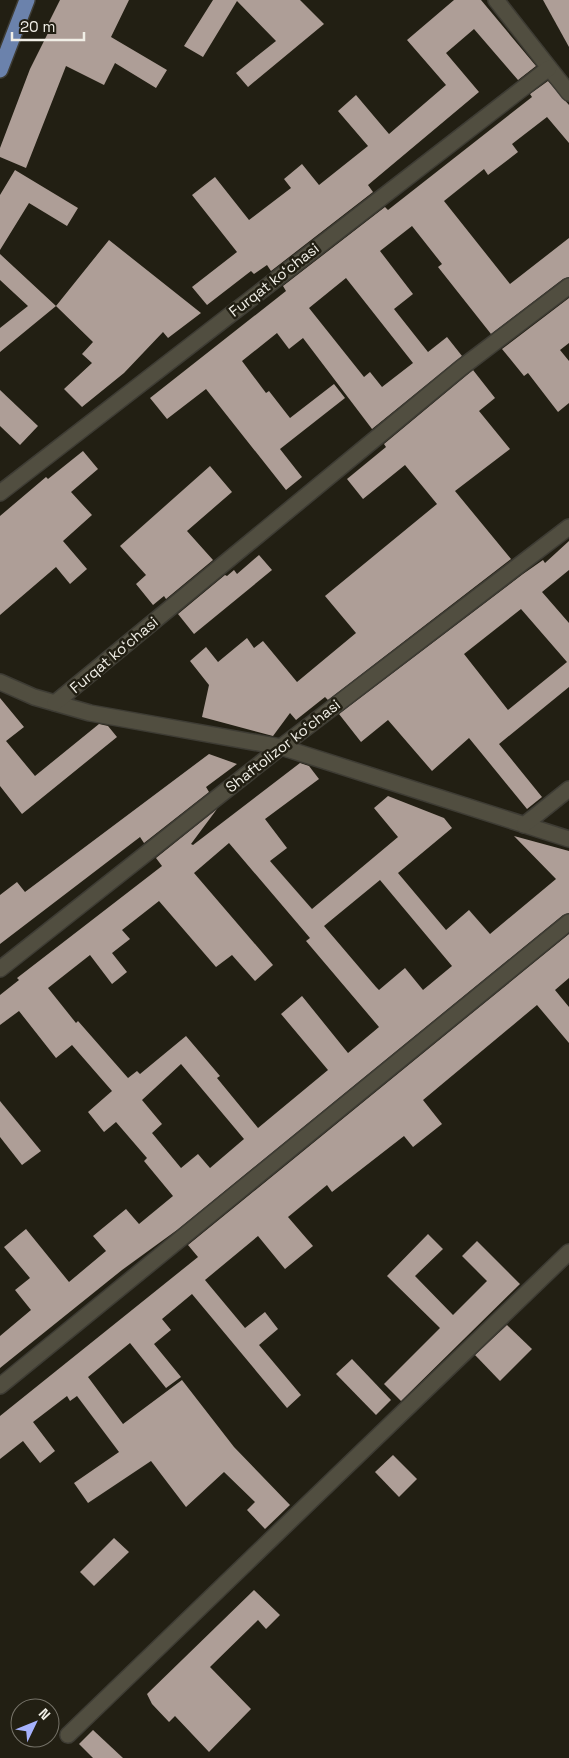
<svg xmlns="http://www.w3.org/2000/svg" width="569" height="1758" font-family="'Space Grotesk',sans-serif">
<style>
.building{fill:#ae9e97;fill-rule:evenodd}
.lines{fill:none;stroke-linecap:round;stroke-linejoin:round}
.minor-casing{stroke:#3e3c34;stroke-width:18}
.major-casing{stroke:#3e3c34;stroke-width:18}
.minor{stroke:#514e40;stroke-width:15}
.major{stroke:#6b82ac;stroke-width:15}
.labels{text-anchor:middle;stroke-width:5;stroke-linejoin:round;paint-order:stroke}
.street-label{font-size:15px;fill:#f1efe7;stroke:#221f13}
</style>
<rect width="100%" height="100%" fill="#221f13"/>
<!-- building -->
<g class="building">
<path d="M60 0H129L111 37 167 70 156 88 115 63 104 85 66 66 26 168 0 157V148L30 69 51 27 47 26Z"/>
<path d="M213 0H300L324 24 248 87 236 73 276 41 237 1 203 57 184 46Z"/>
<path d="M454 0H481L536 66 518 80 474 29 446 53 479 92 368 185 373 192 271 271 267 265 254 274 251 271 207 305 192 287 237 252 192 195 215 177 249 220 291 188 284 179 302 164 319 185 368 146 338 111 356 95 389 134 446 85 407 40Z"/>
<path d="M543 0H569V47Z"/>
<path d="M548 81 569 105V143L547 117 512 144 518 152 488 175 484 169 444 201 510 284 569 238V277L563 279 491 334 438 267 442 264 412 226 380 251 413 294 394 309 428 352 447 337 462 356 372 429 303 338 289 349 277 333 242 361 266 393 269 391 290 418 334 384 345 398 280 449 302 477 286 490 206 389 167 419 150 398 286 291 283 286 385 207 388 210 532 97 530 94ZM346 278 413 363 382 387 370 372 364 377 309 308Z"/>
<path d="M15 170 78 208 67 226 29 203 0 250V195Z"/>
<path d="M109 240 201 313 168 338 163 332 124 373 82 407 64 389 92 363 82 354 93 342 56 306Z"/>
<path d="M0 254 56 306 0 352V328L28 306 0 280Z"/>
<path d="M569 298V343L560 350 569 361V403L558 412 528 373 524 376 502 349Z"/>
<path d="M473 370 495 398 479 411 510 449 455 491 511 559 328 700 325 697 296 720 290 713 273 736 202 717 209 685 190 661 206 647 218 662 247 638 254 648 263 641 297 682 356 633 325 596 437 504 405 465 363 499 347 479 386 447 384 444Z"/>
<path d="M0 390 38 426 20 445 0 426Z"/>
<path d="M83 451 98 469 71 492 92 515 63 541 87 569 70 584 56 567 0 615V516L46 477 48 479Z"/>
<path d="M210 466 232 492 187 531 213 560 166 599 164 596 153 605 136 584 146 575 120 546Z"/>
<path d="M569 541V570L542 592 569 623V687L499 744 542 797 527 809 469 738 432 771 388 720 361 742 339 714 523 574 543 560 545 563ZM521 609 567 662 508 710 464 654Z"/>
<path d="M259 555 272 570 194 634 178 614 225 575 227 576 234 570 237 574Z"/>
<path d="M0 698 24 727 6 741 35 776 99 724 108 726 117 737 22 814 0 786Z"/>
<path d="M209 754 237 764 206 787 209 792 144 843 140 837 0 944V895L17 882 25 892Z"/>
<path d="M300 763 309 766 319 779 265 819 287 848 270 861 312 909 398 837 374 808 388 796 444 818 452 828 398 873 446 930 469 910 490 934 556 879 514 836 569 851V913L563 915 177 1230 122 1270 0 1368V1336L31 1310 15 1290 30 1278 4 1247 26 1229 69 1282 106 1251 93 1236 126 1209 139 1224 173 1196 144 1161 147 1158 116 1122 104 1132 88 1112 112 1091 72 1045 56 1058 19 1011 0 1025V995L19 980 17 978 162 866 156 858 217 809 191 844 193 845ZM229 843 310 938 306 941 379 1027 348 1053 302 996 281 1014 328 1070 258 1128 217 1078 220 1076 186 1036 140 1074 137 1071 128 1078 78 1021 76 1023 48 988 90 955 112 984 127 972 112 953 130 939 122 930 159 901 216 967 232 955 255 981 273 965 194 873ZM380 880 452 966 423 990 405 968 379 990 376 987 324 926ZM181 1064 244 1139 210 1168 198 1154 181 1168 152 1133 162 1124 142 1100Z"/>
<path d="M569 934V978L555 990 569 1007V1043L537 1005 423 1100 442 1124 413 1147 404 1136 332 1192 327 1185 288 1217 313 1246 285 1269 258 1236 205 1280 245 1328 265 1312 278 1329 259 1345 301 1395 287 1408 192 1294 162 1319 171 1330 154 1344 181 1377 166 1388 130 1343 88 1377 123 1424 182 1380 234 1447 290 1505 265 1529 247 1510 255 1502 224 1472 186 1507 151 1461 88 1503 74 1483 119 1452 77 1396 70 1401 67 1396 33 1422 55 1451 40 1463 23 1441 0 1459V1416L198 1257 188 1245Z"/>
<path d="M0 1101 41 1151 22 1165 0 1137Z"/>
<path d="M428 1234 443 1249 415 1276 453 1315 487 1281 462 1256 477 1241 520 1284 401 1401 384 1384 440 1328 387 1276Z"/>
<path d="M507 1325 532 1349 500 1381 475 1355Z"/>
<path d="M352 1359 391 1400 376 1415 336 1374Z"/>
<path d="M393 1455 417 1479 399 1497 375 1472Z"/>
<path d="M114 1538 129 1552 94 1586 80 1572Z"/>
<path d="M254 1590 280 1615 266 1629 258 1620 210 1667 251 1709 209 1752 175 1716 169 1722 152 1704 147 1694Z"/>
<path d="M93 1730 123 1758H93L79 1744Z"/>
</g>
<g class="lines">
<!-- minor casing -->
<g class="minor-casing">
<g id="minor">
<path d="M496 0 569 93"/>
<path d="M0 493 549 68"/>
<path d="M0 682 34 697 90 713 281 747 569 839"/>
<path d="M55 703 461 368 569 286"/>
<path d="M524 825 569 789"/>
<path d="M0 969 281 747 569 527"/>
<path d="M0 1386 569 922"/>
<path d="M68 1735 569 1252"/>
</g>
</g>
<!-- major casing -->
<g class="major-casing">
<path id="major" d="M0 70 27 0"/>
</g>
<!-- minor -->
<use href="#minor" class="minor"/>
<!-- major -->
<use href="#major" class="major"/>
</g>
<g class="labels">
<!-- street labels -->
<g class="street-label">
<text transform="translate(274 280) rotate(-38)" y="5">Furqat koʻchasi</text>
<text transform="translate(114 655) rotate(-40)" y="5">Furqat koʻchasi</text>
<text transform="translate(283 746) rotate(-38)" y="5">Shaftolizor koʻchasi</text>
</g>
</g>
<!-- north arrow -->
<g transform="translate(35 1723) rotate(47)"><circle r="24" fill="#221f13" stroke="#757268"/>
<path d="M0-4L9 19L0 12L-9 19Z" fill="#a5b1fc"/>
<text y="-8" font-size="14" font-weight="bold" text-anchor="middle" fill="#f1efe7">N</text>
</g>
<!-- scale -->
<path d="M12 32v8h72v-8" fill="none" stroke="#f1efe7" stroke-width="2.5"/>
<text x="20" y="32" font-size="15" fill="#f1efe7" stroke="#221f13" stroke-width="4" paint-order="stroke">20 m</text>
</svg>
